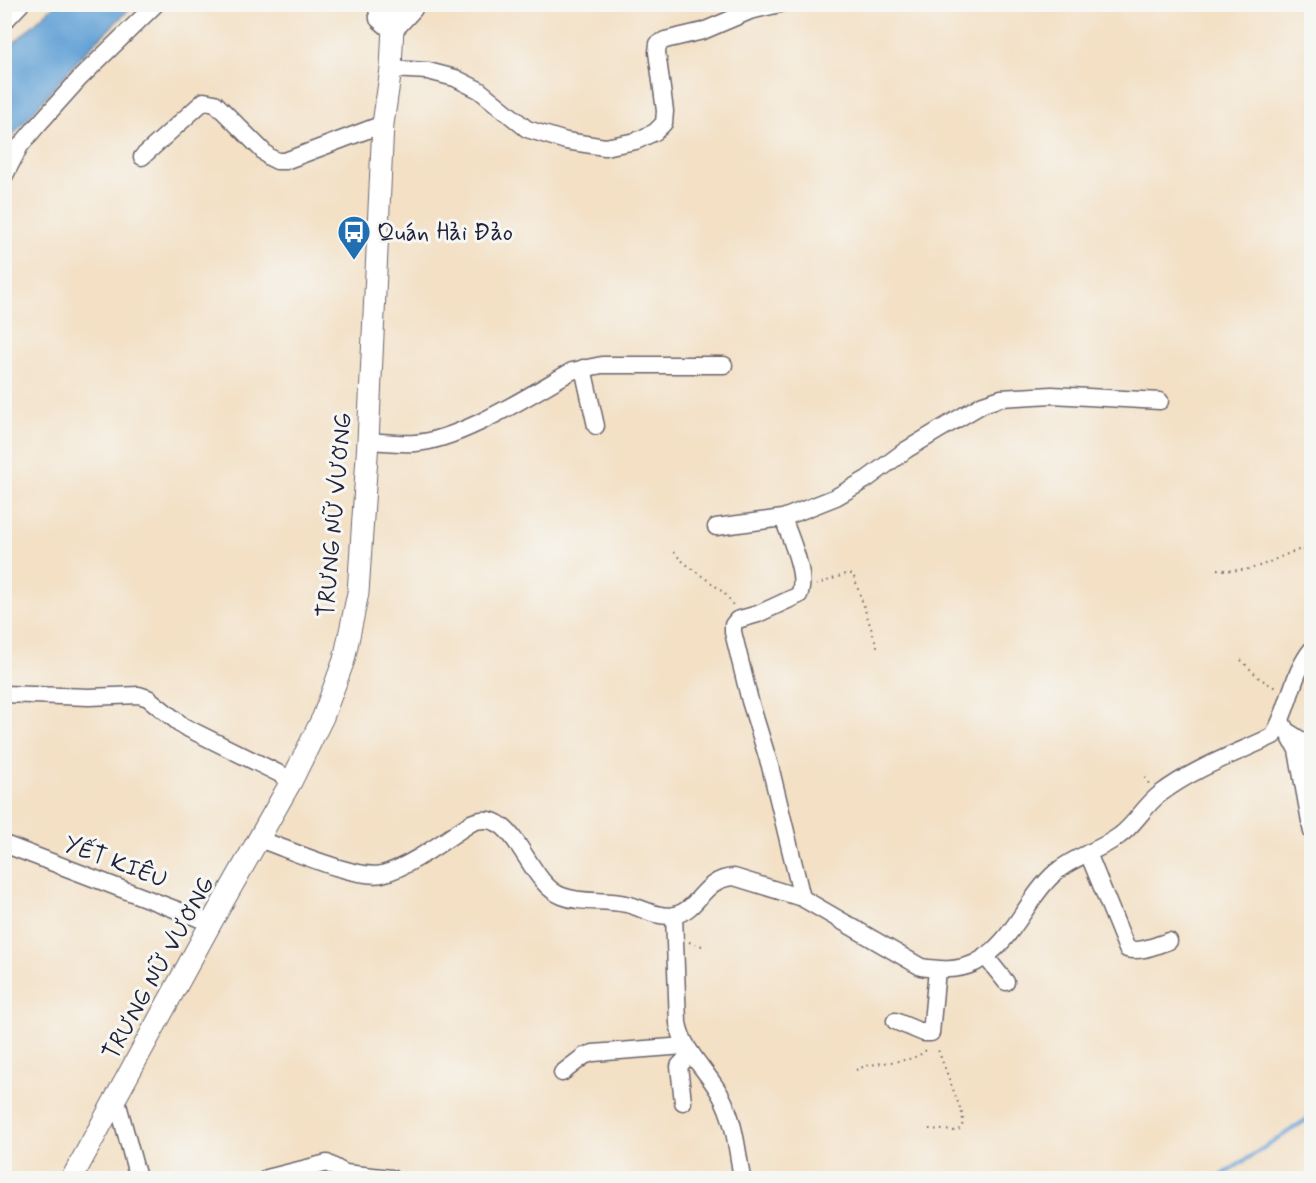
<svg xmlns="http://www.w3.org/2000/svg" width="1316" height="1183" font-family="Mynerve,sans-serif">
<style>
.water{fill:#64a2d6;stroke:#436288;stroke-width:1.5}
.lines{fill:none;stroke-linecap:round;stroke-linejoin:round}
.stream{stroke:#64a2d6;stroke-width:4}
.minor-casing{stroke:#6b646b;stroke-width:19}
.major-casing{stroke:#6b646b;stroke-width:23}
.path{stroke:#6b646b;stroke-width:2;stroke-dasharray:1.5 4.5;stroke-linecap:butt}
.minor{stroke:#fff;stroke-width:16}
.major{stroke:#fff;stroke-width:21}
.labels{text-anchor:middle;stroke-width:6;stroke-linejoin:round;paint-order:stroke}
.poi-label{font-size:24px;fill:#22223b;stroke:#f6f6f2;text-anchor:start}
.street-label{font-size:24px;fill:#22223b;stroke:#f6f6f2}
</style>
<rect width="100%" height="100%" fill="#f6f6f2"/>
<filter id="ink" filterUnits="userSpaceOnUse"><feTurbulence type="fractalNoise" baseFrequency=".0167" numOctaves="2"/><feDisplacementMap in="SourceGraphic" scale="12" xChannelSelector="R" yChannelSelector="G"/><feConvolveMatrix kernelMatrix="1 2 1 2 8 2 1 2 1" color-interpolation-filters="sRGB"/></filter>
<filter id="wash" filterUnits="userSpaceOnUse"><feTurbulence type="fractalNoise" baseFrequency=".008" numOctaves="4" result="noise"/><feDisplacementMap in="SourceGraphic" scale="24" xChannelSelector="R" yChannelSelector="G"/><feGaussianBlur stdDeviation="1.35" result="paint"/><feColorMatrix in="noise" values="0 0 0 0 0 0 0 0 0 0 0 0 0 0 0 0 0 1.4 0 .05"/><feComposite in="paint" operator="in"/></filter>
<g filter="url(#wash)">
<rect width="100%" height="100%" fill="#f3e0c5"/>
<!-- water -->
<path class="water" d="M55 5H134L84 53 5 144V51Z"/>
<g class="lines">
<!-- stream -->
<path class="stream" d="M1218 1178 1312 1116"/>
</g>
</g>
<g filter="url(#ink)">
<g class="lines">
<!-- minor casing -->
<g class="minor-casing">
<g id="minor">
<path d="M377 4 378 19 393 32 414 9 415 4"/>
<path d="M4 22 21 4"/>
<path d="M391 69 428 71 455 78 479 90 527 129 566 141 605 147 636 141 655 132 664 123 665 111 657 52 658 44 665 40 703 31 750 11 780 4"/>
<path d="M142 157 204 101 215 103 269 157 277 161H285L383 124"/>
<path d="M4 177 20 146 36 127 80 78 156 4"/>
<path d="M583 368 596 426"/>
<path d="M368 441C384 442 400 444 415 443 461 440 531 394 572 371L602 365H724"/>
<path d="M783 518C790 538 808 576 799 595L758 614 737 620 733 625V632L750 701 770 766 802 898"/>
<path d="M716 527 783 518 836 497 867 479 906 450 939 430 983 404 1001 398 1052 395 1160 401"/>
<path d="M4 694 89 697 139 695 148 698 183 726 292 780"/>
<path d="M1281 721 1297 750 1312 832"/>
<path d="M1290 733 1312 747"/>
<path d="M258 839C286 848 356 880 382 874 410 867 446 839 471 823 516 803 525 882 562 896 582 904 605 899 626 904 641 907 658 919 675 915 700 909 702 879 734 877L802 898 921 967C940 970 957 971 975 963 1013 944 1025 899 1056 872 1074 856 1099 851 1119 836 1135 825 1144 806 1160 794 1194 768 1235 754 1273 736 1290 708 1291 675 1312 649"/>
<path d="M4 844 211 923"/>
<path d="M1088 853 1127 949C1141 953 1156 945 1169 941"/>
<path d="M674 915 678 1023C683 1051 706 1069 720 1094 735 1120 737 1150 742 1178"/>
<path d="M985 956 1006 982"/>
<path d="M895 1021 924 1033H931L937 970"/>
<path d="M562 1073 584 1056 593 1053 685 1046"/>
<path d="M116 1097 138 1178"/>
<path d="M683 1102 679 1066 691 1053"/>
<path d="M267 1178 327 1163 345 1173 391 1178"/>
</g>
</g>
<!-- major casing -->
<g class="major-casing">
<path id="major" d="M72 1178 211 923 292 780 323 717 344 660 358 593 368 441 383 124 391 69 394 4"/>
</g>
<!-- path -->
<g class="path">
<path d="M674 552C687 570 727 588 733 606"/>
<path d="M1217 569C1259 575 1267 559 1302 549L1312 556"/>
<path d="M816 585 846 574H853L878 649"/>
<path d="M1241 660 1259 678 1277 689"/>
<path d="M1145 777 1149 784"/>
<path d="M689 942 702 946"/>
<path d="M856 1070C879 1058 911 1067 928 1048"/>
<path d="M929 1129 957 1131 962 1127 963 1116 937 1047"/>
</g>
<!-- minor -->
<use href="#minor" class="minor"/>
<!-- major -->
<use href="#major" class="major"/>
</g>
</g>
<!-- icons -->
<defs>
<g id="bus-pin" transform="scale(1.725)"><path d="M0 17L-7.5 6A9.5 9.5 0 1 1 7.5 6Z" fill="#1f6fb2" stroke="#f6f6f2"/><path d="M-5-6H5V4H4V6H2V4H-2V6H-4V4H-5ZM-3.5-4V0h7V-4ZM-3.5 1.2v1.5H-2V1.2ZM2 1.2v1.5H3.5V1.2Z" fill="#fff"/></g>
</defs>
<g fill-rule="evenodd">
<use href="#bus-pin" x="354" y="232"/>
</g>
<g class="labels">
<!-- poi labels -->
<g class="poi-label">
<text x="377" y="240">Quán Hải Đảo</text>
</g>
<!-- street labels -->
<g class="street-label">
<text transform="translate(334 515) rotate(-85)" y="8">TRƯNG NỮ VƯƠNG</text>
<text transform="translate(116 861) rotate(21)" y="8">YẾT KIÊU</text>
<text transform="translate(158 968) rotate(-61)" y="8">TRƯNG NỮ VƯƠNG</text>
</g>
</g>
<!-- margin -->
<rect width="1316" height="1183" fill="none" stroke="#f6f6f2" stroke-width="24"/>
</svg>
